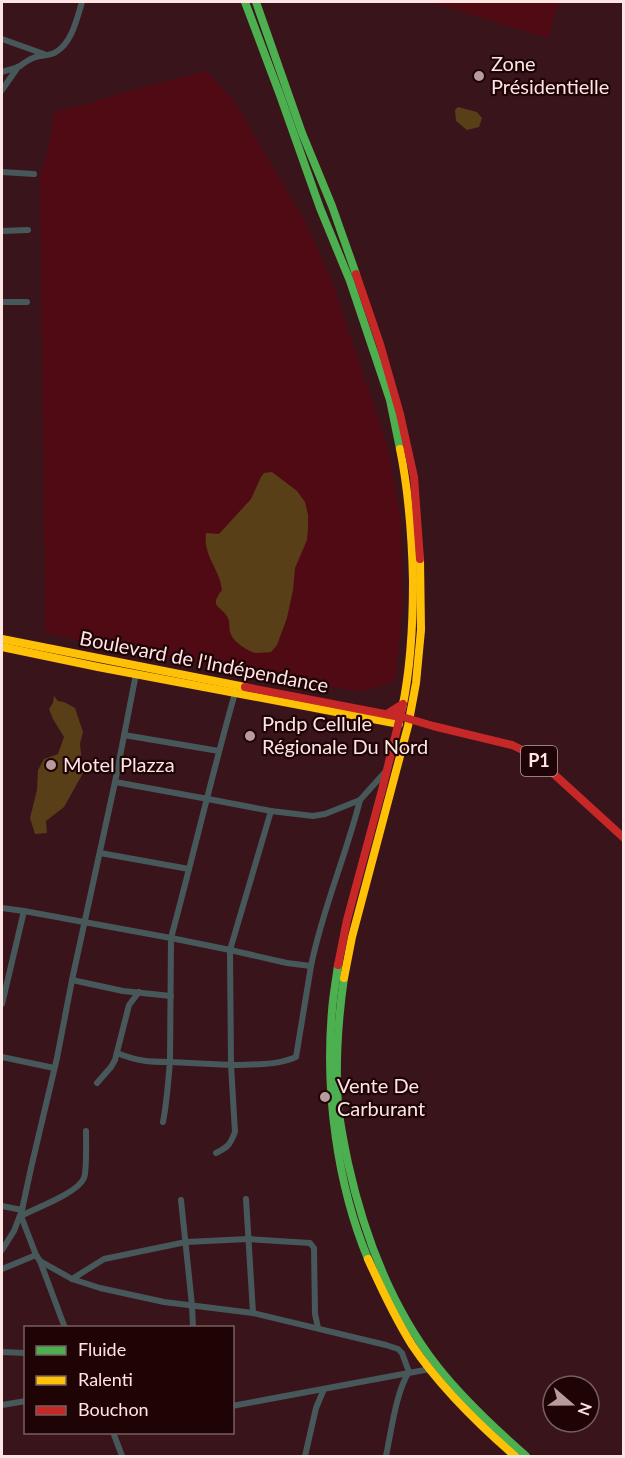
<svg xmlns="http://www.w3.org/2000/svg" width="625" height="1458" font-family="Lato,sans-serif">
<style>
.built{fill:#500a14}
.green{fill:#593f18}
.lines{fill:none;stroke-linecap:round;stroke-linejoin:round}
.street{stroke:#47585b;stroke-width:6}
.fast{stroke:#4caf50;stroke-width:8}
.slow{stroke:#ffc107;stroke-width:8}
.jam{stroke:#c62828;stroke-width:8}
.poi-dot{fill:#b99b9d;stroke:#1e0405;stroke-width:2}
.labels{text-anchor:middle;stroke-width:4.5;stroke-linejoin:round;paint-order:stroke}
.shield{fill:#1e0405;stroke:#bba1a0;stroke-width:1.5}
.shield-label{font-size:18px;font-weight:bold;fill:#fee4e3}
.poi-label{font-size:20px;fill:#fee4e3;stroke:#1e0405;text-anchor:start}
.street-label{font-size:20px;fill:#fee4e3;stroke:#1e0405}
</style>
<rect width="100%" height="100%" fill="#39141a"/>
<!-- built -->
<g class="built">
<path d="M437 2H559L548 38 436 4Z"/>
<path d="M206 71 232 98 304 219 331 279 388 448 401 521 403 603 395 681 372 689 356 691 114 648 45 633 40 178 48 149 54 112 87 104 139 88Z"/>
</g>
<!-- green -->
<g class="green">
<path d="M458 107 477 112 482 118 479 127 467 130 456 121 455 110Z"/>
<path d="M272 472 297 491 305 502 308 515V528L307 540 295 568 293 590 287 618 277 645 271 652C267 652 261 653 256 653 247 651 233 642 230 632 229 627 230 623 228 618 221 605 208 608 222 590 220 569 203 557 206 533L219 534 251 499 261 477 264 473Z"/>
<path d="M54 696 58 701 64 702 75 708 83 732 80 744 83 773 64 807 46 821 47 833 35 834 30 818 37 790 38 770 44 759 58 754 64 737 53 719 49 709 53 703Z"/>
</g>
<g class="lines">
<!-- street -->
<g class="street">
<path d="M2 39 44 54"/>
<path d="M2 72C8 70 14 69 20 66 24 63 28 60 33 58 40 55 50 56 56 52 72 43 77 18 82 2"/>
<path d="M2 90 18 67"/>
<path d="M2 172 34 174"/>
<path d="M2 231 28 230"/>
<path d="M2 302H27"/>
<path d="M124 735 219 751"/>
<path d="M115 782 208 799 271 811 230 950 171 938C193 857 212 774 235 693"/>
<path d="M271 811 313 816 325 814 360 800 386 771"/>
<path d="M100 853 189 869"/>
<path d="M2 908 24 911 171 938 170 1062 231 1065 230 950 287 963 311 966C322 910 346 856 360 800"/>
<path d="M72 980 123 991 171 996"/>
<path d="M2 1004 24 911"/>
<path d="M117 1053C137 1061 148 1062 170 1062 168 1082 167 1102 163 1122"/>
<path d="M2 1057 54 1068"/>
<path d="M97 1083 111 1067 115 1060 129 1005 139 992"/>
<path d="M216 1153C228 1147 230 1145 235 1132L231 1065C253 1064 276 1066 296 1057L311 966"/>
<path d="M246 1199 253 1313"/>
<path d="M181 1200 192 1305 193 1328"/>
<path d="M2 1206 22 1210"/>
<path d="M21 1216C36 1208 78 1193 84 1178 87 1170 86 1141 86 1131"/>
<path d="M21 1216 36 1255 40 1261 65 1328"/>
<path d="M2 1250 14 1231 22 1210 31 1168 57 1058 72 980 115 782 136 674"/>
<path d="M40 1261 72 1279 100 1288 164 1302 253 1313 386 1345 398 1349 402 1353 409 1372C396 1391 391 1433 386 1456"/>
<path d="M2 1269 36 1255"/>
<path d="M72 1279 104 1259 186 1242 248 1239 310 1243 314 1248 315 1314 318 1328"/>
<path d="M2 1352 26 1353"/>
<path d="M2 1405 26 1401"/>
<path d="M232 1406 430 1369"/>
<path d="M113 1432 122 1456"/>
<path d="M305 1456 316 1408 324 1389"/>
</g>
<!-- fast -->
<g class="fast">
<path d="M245 2 280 95 320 208 350 281 390 400 400 449"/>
<path d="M256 2 302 133 332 206 356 274"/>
<path d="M338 965C336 981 333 996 332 1011 325 1092 337 1184 368 1259"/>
<path d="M344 978C338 1020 335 1062 338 1105 340 1124 344 1144 348 1163 364 1235 391 1307 437 1366 463 1399 494 1428 526 1456"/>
</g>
<!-- slow -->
<g class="slow">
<path d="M400 449C409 493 412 536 413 581 413 624 411 667 402 709"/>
<path d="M2 639 245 687"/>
<path d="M2 647 98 667 399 724"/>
<path d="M344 978 352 937 408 726 416 683 421 630 420 559"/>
<path d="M368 1259C381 1288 395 1318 412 1345 440 1387 477 1423 515 1456"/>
</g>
<!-- jam -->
<g class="jam">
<path d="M356 274 380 344 400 414 414 477 420 559"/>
<path d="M245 687 400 717"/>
<path d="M387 714 403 704"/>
<path d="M406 718 433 726 512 745 533 755 624 838"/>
<path d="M338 965 347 920 382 790 402 709"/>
</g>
</g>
<!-- markers -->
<g class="poi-dot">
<circle cx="479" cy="76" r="6"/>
<circle cx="250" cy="736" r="6"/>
<circle cx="51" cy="765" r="6"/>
<circle cx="325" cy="1097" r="6"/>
</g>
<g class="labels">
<!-- shield labels -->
<rect class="shield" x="521" y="746" width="36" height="30" rx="4.5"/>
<g class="shield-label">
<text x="539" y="767">P1</text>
</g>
<!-- poi labels -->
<g class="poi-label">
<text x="491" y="71">Zone<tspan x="491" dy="23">Présidentielle</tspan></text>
<text x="262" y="731">Pndp Cellule<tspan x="262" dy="23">Régionale Du Nord</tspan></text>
<text x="63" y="772">Motel Plazza</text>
<text x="337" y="1093">Vente De<tspan x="337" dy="23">Carburant</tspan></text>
</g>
<!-- street labels -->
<g class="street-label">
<text transform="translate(204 662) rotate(11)" y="7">Boulevard de l'Indépendance</text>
</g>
</g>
<!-- border -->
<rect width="625" height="1458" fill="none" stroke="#fee4e3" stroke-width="6"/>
<!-- legend -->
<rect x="24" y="1326" width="210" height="108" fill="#1e0405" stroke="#785e5e" stroke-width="1.5"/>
<rect x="36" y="1346" width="30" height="9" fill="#4caf50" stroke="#785e5e" stroke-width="1.5"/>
<text x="78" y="1356" font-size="18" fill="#fee4e3">Fluide</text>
<rect x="36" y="1376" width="30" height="9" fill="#ffc107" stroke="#785e5e" stroke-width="1.5"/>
<text x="78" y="1386" font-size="18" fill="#fee4e3">Ralenti</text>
<rect x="36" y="1406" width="30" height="9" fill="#c62828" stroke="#785e5e" stroke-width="1.5"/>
<text x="78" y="1416" font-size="18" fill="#fee4e3">Bouchon</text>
<!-- north arrow -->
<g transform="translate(571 1404) rotate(110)"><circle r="28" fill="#1e0405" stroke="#785e5e" stroke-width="1.5"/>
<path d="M0-4.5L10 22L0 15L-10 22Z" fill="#b99b9d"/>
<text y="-9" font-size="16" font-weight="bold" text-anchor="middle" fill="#fee4e3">N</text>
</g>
</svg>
